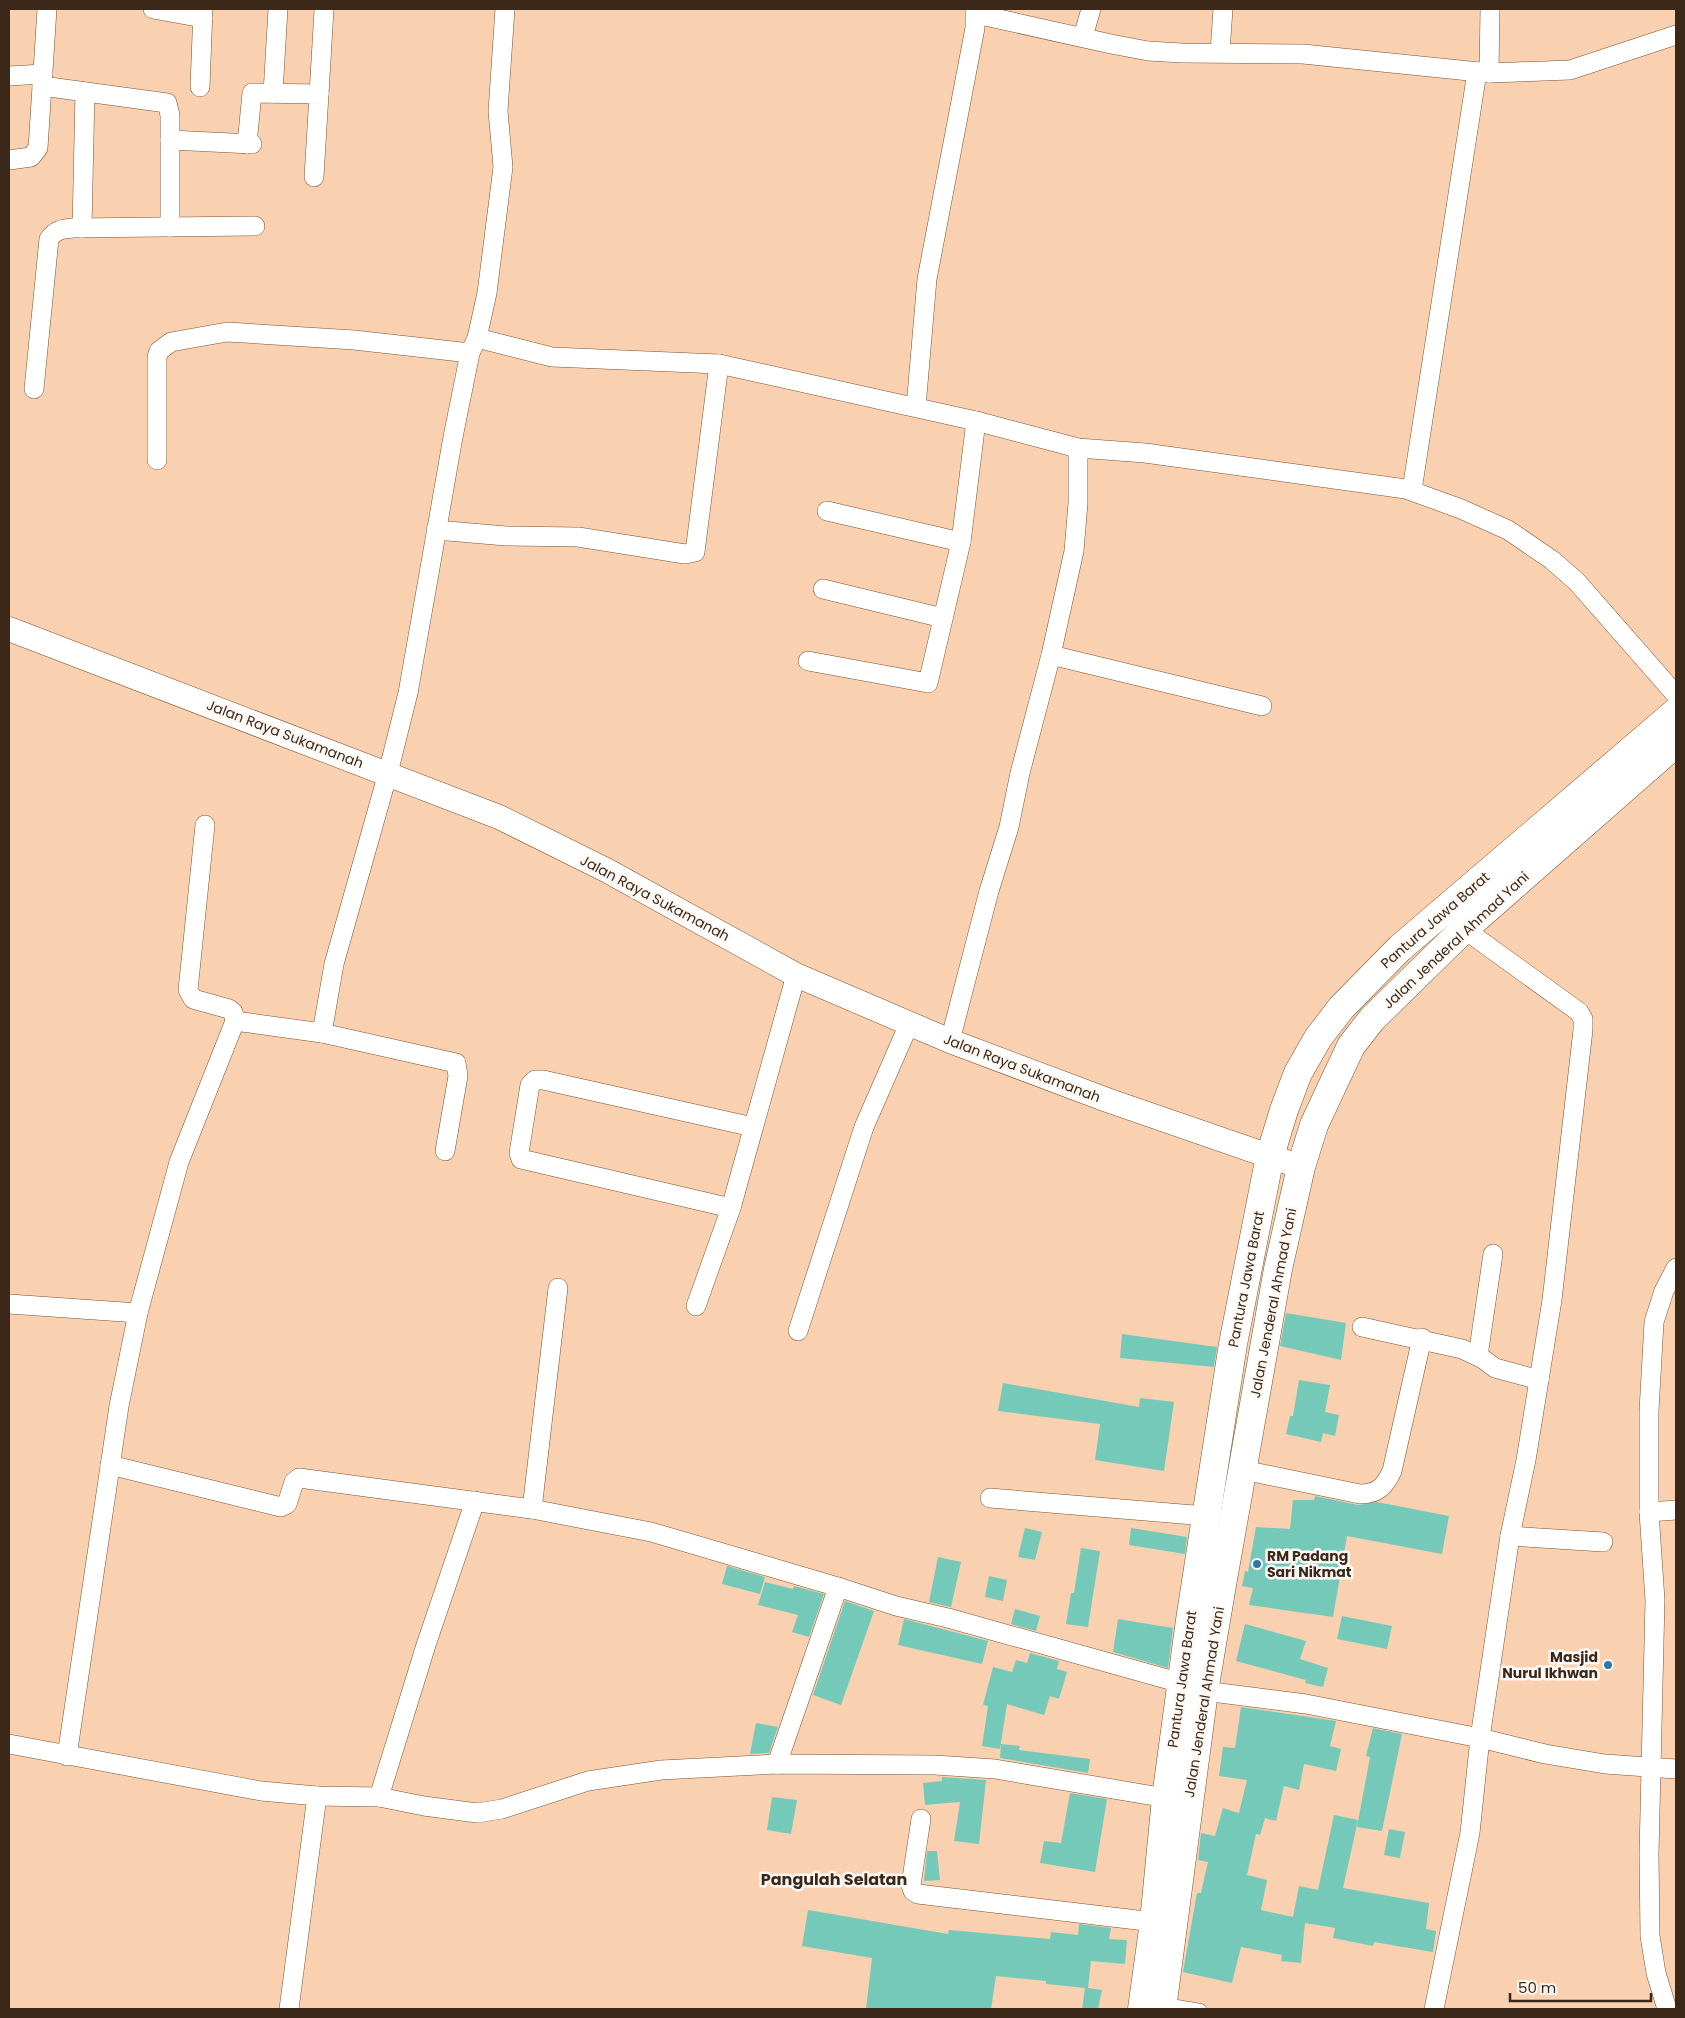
<svg xmlns="http://www.w3.org/2000/svg" width="1685" height="2018" font-family="Poppins,sans-serif">
<style>
.building{fill:#75c9b9}
.lines{fill:none;stroke-linecap:round;stroke-linejoin:round}
.service-casing{stroke:#7d522c;stroke-width:11}
.minor-casing{stroke:#7d522c;stroke-width:20}
.tertiary-casing{stroke:#7d522c;stroke-width:25}
.trunk-casing{stroke:#7d522c;stroke-width:29}
.service{stroke:#fff;stroke-width:10}
.minor{stroke:#fff;stroke-width:19}
.tertiary{stroke:#fff;stroke-width:24}
.trunk{stroke:#fff;stroke-width:28}
.poi-dot{fill:#2a7bac;stroke:#fef9f5;stroke-width:2}
.labels{text-anchor:middle;stroke-width:5;stroke-linejoin:round;paint-order:stroke}
.street-label{font-size:14px;fill:#3b2818;stroke:#fef9f5}
.poi-label{font-size:14px;font-weight:bold;fill:#3b2818;stroke:#fef9f5;text-anchor:start}
.quarter-label{font-size:16px;font-weight:bold;fill:#3b2818;stroke:#fef9f5}
</style>
<rect width="100%" height="100%" fill="#f9d0b0"/>
<!-- building -->
<g class="building">
<path d="M1286 1313 1346 1323 1341 1360 1280 1346Z"/>
<path d="M1122 1334 1217 1347 1214 1367 1120 1358Z"/>
<path d="M1299 1380 1330 1385 1325 1412 1339 1415 1335 1436 1323 1433 1321 1442 1286 1434 1290 1416H1293Z"/>
<path d="M1003 1383 1139 1407 1140 1398 1174 1402 1164 1471 1095 1460 1100 1424 998 1411Z"/>
<path d="M1315 1496 1358 1505 1377 1502 1449 1516 1442 1554 1347 1536 1333 1617 1249 1605 1253 1588 1242 1586 1245 1571 1248 1572 1256 1527 1290 1529 1293 1500H1314Z"/>
<path d="M1025 1528 1042 1532 1035 1560 1018 1557Z"/>
<path d="M1131 1528 1187 1537 1185 1554 1129 1545Z"/>
<path d="M1081 1548 1100 1551 1088 1627 1066 1624 1071 1593H1074Z"/>
<path d="M938 1557 961 1562 951 1607 929 1602Z"/>
<path d="M727 1566 765 1577 760 1594 722 1584Z"/>
<path d="M989 1576 1007 1580 1003 1601 985 1597Z"/>
<path d="M765 1582 793 1589 794 1586 824 1594 809 1637 792 1632 798 1615 758 1605Z"/>
<path d="M845 1601 874 1611 841 1705 813 1695Z"/>
<path d="M1015 1609 1040 1616 1036 1631 1011 1624Z"/>
<path d="M1342 1616 1392 1626 1387 1649 1337 1639Z"/>
<path d="M904 1619 988 1641 982 1664 898 1645Z"/>
<path d="M1118 1619 1173 1628 1168 1668 1113 1652Z"/>
<path d="M1245 1624 1306 1641 1300 1659 1328 1668 1323 1687 1305 1683 1306 1680 1236 1661Z"/>
<path d="M1030 1653 1059 1661 1057 1669 1067 1672 1059 1699 1050 1696 1044 1715 1007 1704 1000 1749 982 1746 988 1706 983 1705 993 1667 1012 1672 1016 1660 1027 1663Z"/>
<path d="M1241 1707 1336 1721 1330 1746 1341 1749 1336 1771 1304 1764 1299 1790 1284 1786 1276 1821 1265 1818 1260 1835 1256 1834 1247 1875 1267 1880 1261 1910 1293 1917 1299 1886 1318 1890 1334 1815 1358 1820 1343 1888 1429 1903 1426 1929 1436 1931 1433 1952 1374 1942 1373 1946 1333 1938 1335 1928 1305 1923 1301 1963 1281 1961 1282 1955 1241 1947 1232 1983 1183 1972 1197 1893H1201L1208 1862 1198 1860 1201 1833 1215 1836 1223 1808 1239 1813 1247 1780 1219 1776 1223 1747 1235 1748Z"/>
<path d="M756 1723 778 1727 769 1753 750 1754Z"/>
<path d="M1373 1728 1402 1734 1382 1831 1357 1827 1370 1757 1366 1756Z"/>
<path d="M1001 1744 1020 1746 1019 1750 1090 1759 1088 1773 1000 1758Z"/>
<path d="M942 1777 986 1780 979 1844 954 1841 960 1802 925 1805 923 1783 942 1781Z"/>
<path d="M1070 1793 1107 1799 1095 1872 1040 1863 1044 1841 1061 1843Z"/>
<path d="M772 1797 797 1800 791 1834 767 1830Z"/>
<path d="M1389 1829 1405 1832 1400 1858 1384 1855Z"/>
<path d="M927 1851H937L940 1880 924 1881Z"/>
<path d="M808 1910 948 1934 949 1930 1050 1939 1051 1932 1078 1935 1079 1924 1111 1928 1109 1939 1127 1940 1125 1964 1091 1961 1088 1988 1102 1990 1098 2009H1082L1085 1988 1046 1984V1981L996 1976 991 2009H866L872 1958 802 1946Z"/>
</g>
<g class="lines">
<!-- service casing -->
<g class="service-casing">
<path id="service" d="M1165 2003 1201 2009"/>
</g>
<!-- minor casing -->
<g class="minor-casing">
<g id="minor">
<path d="M153 9 203 18"/>
<path d="M976 14 1111 44 1148 51 1182 53 1303 54 1489 73 1570 70 1676 35"/>
<path d="M1083 37 1091 9"/>
<path d="M1220 52 1223 9"/>
<path d="M1489 73 1490 9"/>
<path d="M9 76 43 74"/>
<path d="M42 86 167 103 170 115V227"/>
<path d="M200 87 203 9"/>
<path d="M273 93 278 9"/>
<path d="M319 94 324 10"/>
<path d="M170 140 252 144"/>
<path d="M247 144 252 93 319 94 314 177"/>
<path d="M9 160 31 157 38 148 47 9"/>
<path d="M82 228 85 92"/>
<path d="M477 338 552 357 719 364 976 421 1078 448 1145 453 1406 489 1461 509 1508 530 1552 560 1577 582 1676 695"/>
<path d="M34 389 49 239C55 230 62 229 73 228L255 226"/>
<path d="M916 407 927 279 975 28V9"/>
<path d="M157 460V357L159 351 171 342 227 332 354 340 470 353"/>
<path d="M1412 490 1477 72"/>
<path d="M827 511 961 542"/>
<path d="M436 530 506 536 578 537 685 554 695 552 719 364"/>
<path d="M823 589 943 618"/>
<path d="M1051 655 1262 706"/>
<path d="M808 661 928 683 961 542 976 421"/>
<path d="M205 825 188 990 193 999 229 1009 233 1012 235 1021"/>
<path d="M322 1033 456 1063 458 1076 445 1151"/>
<path d="M950 1041 989 891 1009 827 1020 773 1051 655 1074 551 1078 503V448"/>
<path d="M731 1208 521 1159 519 1153 530 1085 535 1080H543L753 1127"/>
<path d="M9 1304 138 1313"/>
<path d="M696 1306 731 1208 796 975"/>
<path d="M1362 1327 1462 1349 1483 1359 1495 1368 1539 1380"/>
<path d="M798 1331 864 1127 909 1024"/>
<path d="M1478 1356 1493 1254"/>
<path d="M110 1465 281 1507 287 1504 294 1482 299 1478 532 1509 651 1532 838 1587 896 1606 948 1618 1181 1683"/>
<path d="M1243 1470 1360 1494C1378 1494 1385 1486 1392 1471L1422 1338"/>
<path d="M990 1498 1206 1516"/>
<path d="M532 1509 558 1288"/>
<path d="M1649 1512 1676 1510"/>
<path d="M1510 1536 1603 1542"/>
<path d="M1204 1691 1306 1704 1480 1738 1545 1754 1605 1764 1676 1769"/>
<path d="M9 1744 261 1791 317 1796 379 1797 424 1806 477 1813 502 1809 588 1781 661 1770 777 1764 935 1765 995 1769 1166 1798"/>
<path d="M67 1756 119 1406 138 1313 179 1162 235 1021 322 1033 334 964 388 773 408 693 453 437 470 353 477 338 487 293 503 167 498 111 505 9"/>
<path d="M777 1764 838 1587"/>
<path d="M379 1797 426 1645 475 1501"/>
<path d="M921 1819 911 1885 913 1891 918 1894 1154 1922"/>
<path d="M289 2009 317 1796"/>
<path d="M1434 2009 1470 1833 1480 1738 1510 1536 1526 1460 1552 1300 1583 1030V1019L1579 1012 1464 929"/>
<path d="M1667 2009 1656 1973 1650 1936 1649 1854 1655 1600 1649 1512V1411L1654 1322 1664 1291 1676 1268"/>
</g>
</g>
<!-- tertiary casing -->
<g class="tertiary-casing">
<path id="tertiary" d="M9 629 499 817 606 870 796 975 950 1041 1107 1100 1301 1167"/>
</g>
<!-- trunk casing -->
<g class="trunk-casing">
<g id="trunk">
<path d="M1142 2009 1154 1922 1166 1798 1190 1620 1233 1344 1270 1156 1284 1110 1298 1073 1318 1038 1341 1008 1400 948 1676 712"/>
<path d="M1162 2009 1204 1691 1222 1585 1278 1269 1301 1167 1314 1125 1351 1046 1372 1019 1464 929 1676 743"/>
</g>
</g>
<!-- service -->
<use href="#service" class="service"/>
<!-- minor -->
<use href="#minor" class="minor"/>
<!-- tertiary -->
<use href="#tertiary" class="tertiary"/>
<!-- trunk -->
<use href="#trunk" class="trunk"/>
</g>
<!-- markers -->
<g class="poi-dot">
<circle cx="1257" cy="1564" r="5"/>
<circle cx="1608" cy="1665" r="5"/>
</g>
<g class="labels">
<!-- street labels -->
<g class="street-label">
<text transform="translate(285 734) rotate(21)" y="5">Jalan Raya Sukamanah</text>
<text transform="translate(655 898) rotate(28)" y="5">Jalan Raya Sukamanah</text>
<text transform="translate(1435 920) rotate(-41)" y="5">Pantura Jawa Barat</text>
<text transform="translate(1456 940) rotate(-43)" y="5">Jalan Jenderal Ahmad Yani</text>
<text transform="translate(1022 1068) rotate(21)" y="5">Jalan Raya Sukamanah</text>
<text transform="translate(1246 1279) rotate(-79)" y="5">Pantura Jawa Barat</text>
<text transform="translate(1273 1303) rotate(-79)" y="5">Jalan Jenderal Ahmad Yani</text>
<text transform="translate(1182 1679) rotate(-82)" y="5">Pantura Jawa Barat</text>
<text transform="translate(1204 1702) rotate(-81)" y="5">Jalan Jenderal Ahmad Yani</text>
</g>
<!-- poi labels -->
<g class="poi-label">
<text x="1267" y="1561">RM Padang<tspan x="1267" dy="16">Sari Nikmat</tspan></text>
<text x="1598" y="1662" text-anchor="end">Masjid<tspan x="1598" dy="16">Nurul Ikhwan</tspan></text>
</g>
<!-- quarter labels -->
<g class="quarter-label">
<text x="834" y="1885">Pangulah Selatan</text>
</g>
</g>
<!-- border -->
<rect width="1685" height="2018" fill="none" stroke="#3b2818" stroke-width="20"/>
<!-- scale -->
<path d="M1510 1993v8h141v-8" fill="none" stroke="#3b2818" stroke-width="2.5"/>
<text x="1518" y="1993" font-size="15" fill="#3b2818" stroke="#fef9f5" stroke-width="4" paint-order="stroke">50 m</text>
</svg>
